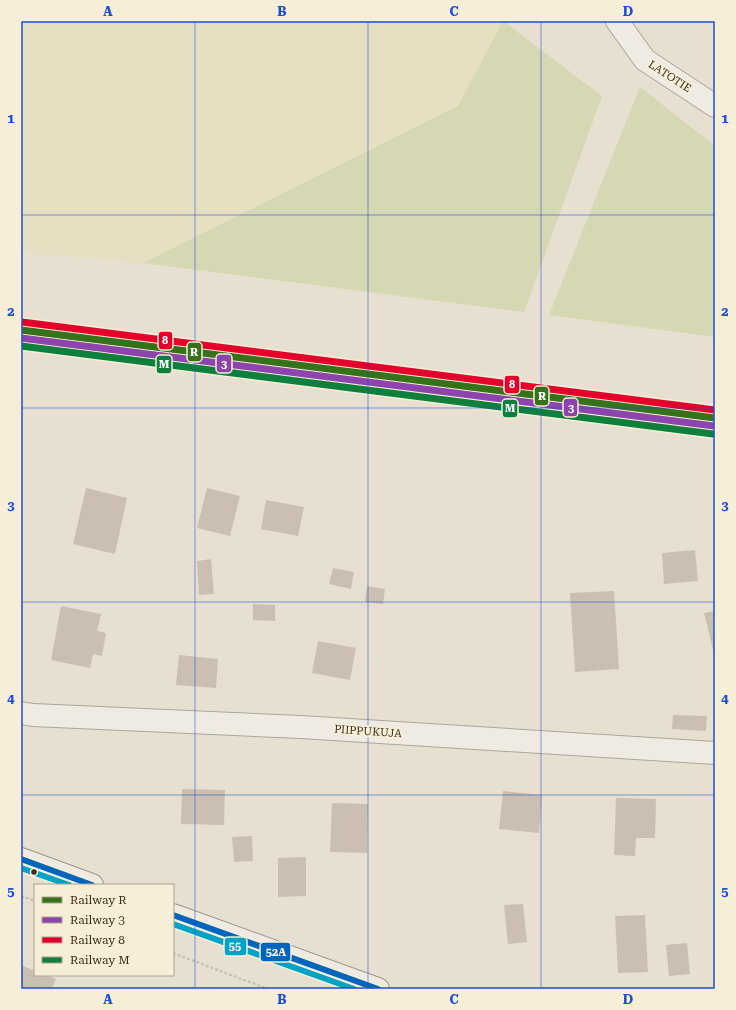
<svg xmlns="http://www.w3.org/2000/svg" width="736" height="1010" font-family="'Roboto Serif',serif">
<style>
.farmland{fill:#e6dfc2}
.green{fill:#d6d7b3}
.building{fill:#cbbfb2}
.lines{fill:none;stroke-linecap:round;stroke-linejoin:round}
.minor-casing{stroke:#ada599;stroke-width:24}
.secondary-casing{stroke:#9c958a;stroke-width:24}
.path{stroke:#c8c2b9;stroke-width:2.5;stroke-dasharray:3 2;stroke-linecap:butt}
.minor{stroke:#efebe3;stroke-width:22}
.secondary{stroke:#efebe3;stroke-width:22}
.bus-1-casing{stroke:#f7eed8;stroke-width:9}
.bus-2-casing{stroke:#f7eed8;stroke-width:9}
.bus-1{stroke:#0065bd;stroke-width:6}
.bus-2{stroke:#03a3c5;stroke-width:6}
.rail-1-casing{stroke:#f7eed8;stroke-width:10}
.rail-2-casing{stroke:#f7eed8;stroke-width:10}
.rail-3-casing{stroke:#f7eed8;stroke-width:10}
.rail-4-casing{stroke:#f7eed8;stroke-width:10}
.rail-1{stroke:#357219;stroke-width:7}
.rail-2{stroke:#8e44ad;stroke-width:7}
.rail-3{stroke:#e4002b;stroke-width:7}
.rail-4{stroke:#0e7f3c;stroke-width:7}
.grid{fill:none;stroke:#1d4ed8;stroke-width:1;stroke-opacity:0.55}
.bus-dot{fill:#3d2e20;stroke:#f7eed8;stroke-width:1.5}
.labels{text-anchor:middle;stroke-width:4;stroke-linejoin:round;paint-order:stroke}
.street-label{font-size:11px;fill:#3d2e20;stroke:#f7eed8}
.line-badge{stroke:#f7eed8;stroke-width:1.5}
.badge-label{font-size:11px;text-anchor:middle;font-weight:bold;fill:#fff}
.neatline{fill:none;stroke:#1d4ed8;stroke-width:1.5}
.grid-label{font-size:13px;text-anchor:middle;font-weight:bold;fill:#1d4ed8}
</style>
<rect width="100%" height="100%" fill="#e7e0d1"/>
<!-- farmland -->
<path class="farmland" d="M23 21H503L458 106 143 263 21 252V22Z"/>
<!-- green -->
<g class="green">
<path d="M503 21 602 96 524 312 143 263 458 106Z"/>
<path d="M640 87 715 146V337L549 315Z"/>
</g>
<!-- building -->
<g class="building">
<path d="M86 488 127 498 115 554 73 544Z"/>
<path d="M207 488 240 496 230 536 197 528Z"/>
<path d="M266 500 304 507 298 536 261 529Z"/>
<path d="M695 550 698 581 664 584 662 553Z"/>
<path d="M211 559 214 594 199 595 197 561Z"/>
<path d="M333 568 354 572 351 589 329 584Z"/>
<path d="M367 586 385 589 383 604 365 602Z"/>
<path d="M614 591 619 669 575 672 570 593Z"/>
<path d="M253 604 275 605V621L253 620Z"/>
<path d="M61 606 101 614 97 631 106 633 102 656 93 654 90 668 51 660Z"/>
<path d="M715 611V654H714L704 613Z"/>
<path d="M318 641 356 648 350 680 312 673Z"/>
<path d="M179 655 218 659 216 688 176 685Z"/>
<path d="M673 715 707 716 706 731 672 729Z"/>
<path d="M182 789 225 790 224 825 181 824Z"/>
<path d="M503 791 542 795 539 833 499 829Z"/>
<path d="M616 798 656 799 655 838H636L635 856 614 855Z"/>
<path d="M332 803 368 804 367 853 330 852Z"/>
<path d="M252 836 253 861 234 862 232 837Z"/>
<path d="M306 857V896L278 897V858Z"/>
<path d="M523 904 527 942 508 944 504 905Z"/>
<path d="M645 915 648 972 618 973 615 916Z"/>
<path d="M687 943 690 974 669 976 666 945Z"/>
<path d="M21 965 35 971V975H46L56 979 52 989H21Z"/>
</g>
<g class="lines">
<!-- minor casing -->
<g class="minor-casing">
<g id="minor">
<path d="M617 21 645 60 715 106"/>
<path d="M21 713 33 715 301 727 715 753"/>
</g>
</g>
<!-- secondary casing -->
<g class="secondary-casing">
<g id="secondary">
<path d="M21 859 92 885"/>
<path d="M173 915 378 989"/>
</g>
</g>
<!-- path -->
<g class="path">
<path d="M21 896 35 901"/>
<path d="M173 953 268 989"/>
</g>
<!-- minor -->
<use href="#minor" class="minor"/>
<!-- secondary -->
<use href="#secondary" class="secondary"/>
<!-- bus-1 casing -->
<g class="bus-1-casing">
<g id="bus-1">
<path d="M21 859 92 885"/>
<path d="M173 915 378 989"/>
</g>
</g>
<!-- bus-2 casing -->
<g class="bus-2-casing">
<g id="bus-2">
<path d="M21 868 69 885"/>
<path d="M173 924 354 989"/>
</g>
</g>
<!-- bus-1 -->
<use href="#bus-1" class="bus-1"/>
<!-- bus-2 -->
<use href="#bus-2" class="bus-2"/>
<!-- rail-1 casing -->
<g class="rail-1-casing">
<path id="rail-1" d="M21 330 715 418"/>
</g>
<!-- rail-2 casing -->
<g class="rail-2-casing">
<path id="rail-2" d="M21 338 714 426"/>
</g>
<!-- rail-3 casing -->
<g class="rail-3-casing">
<path id="rail-3" d="M22 322 715 410"/>
</g>
<!-- rail-4 casing -->
<g class="rail-4-casing">
<path id="rail-4" d="M21 346 713 434"/>
</g>
<!-- rail-1 -->
<use href="#rail-1" class="rail-1"/>
<!-- rail-2 -->
<use href="#rail-2" class="rail-2"/>
<!-- rail-3 -->
<use href="#rail-3" class="rail-3"/>
<!-- rail-4 -->
<use href="#rail-4" class="rail-4"/>
</g>
<!-- grid -->
<path class="grid" d="M195 21V989M368 21V989M541 21V989M21 215H715M21 408H715M21 602H715M21 795H715"/>
<!-- markers -->
<circle class="bus-dot" cx="34" cy="872" r="3.5"/>
<g class="labels">
<!-- street labels -->
<g class="street-label">
<text transform="translate(670 76) rotate(33)" y="4">LATOTIE</text>
<text transform="translate(368 731) rotate(4)" y="4">PIIPPUKUJA</text>
</g>
</g>
<g class="line-badge">
<rect x="158" y="331" width="15" height="19" rx="4" fill="#e4002b"/>
<rect x="187" y="342" width="15" height="20" rx="4" fill="#357219"/>
<rect x="216" y="354" width="16" height="19" rx="4" fill="#8e44ad"/>
<rect x="156" y="355" width="16" height="19" rx="4" fill="#0e7f3c"/>
<rect x="504" y="375" width="16" height="19" rx="4" fill="#e4002b"/>
<rect x="534" y="386" width="15" height="20" rx="4" fill="#357219"/>
<rect x="563" y="398" width="15" height="19" rx="4" fill="#8e44ad"/>
<rect x="502" y="399" width="16" height="19" rx="4" fill="#0e7f3c"/>
<rect x="224" y="937" width="23" height="19" rx="4" fill="#03a3c5"/>
<rect x="260" y="942" width="31" height="20" rx="4" fill="#0065bd"/>
</g>
<g class="badge-label">
<text x="165" y="344">8</text>
<text x="194" y="356">R</text>
<text x="224" y="368">3</text>
<text x="164" y="368">M</text>
<text x="512" y="388">8</text>
<text x="542" y="400">R</text>
<text x="571" y="412">3</text>
<text x="510" y="412">M</text>
<text x="235" y="950">55</text>
<text x="276" y="956">52A</text>
</g>
<!-- border -->
<rect width="736" height="1010" fill="none" stroke="#f7eed8" stroke-width="44"/>
<!-- legend -->
<rect x="34" y="884" width="140" height="92" fill="#f7eed8" stroke="#ada18e"/>
<rect x="42" y="897" width="20" height="6" fill="#357219" stroke="#ada18e"/>
<text x="70" y="904" font-size="12" fill="#3d2e20">Railway R</text>
<rect x="42" y="917" width="20" height="6" fill="#8e44ad" stroke="#ada18e"/>
<text x="70" y="924" font-size="12" fill="#3d2e20">Railway 3</text>
<rect x="42" y="937" width="20" height="6" fill="#e4002b" stroke="#ada18e"/>
<text x="70" y="944" font-size="12" fill="#3d2e20">Railway 8</text>
<rect x="42" y="957" width="20" height="6" fill="#0e7f3c" stroke="#ada18e"/>
<text x="70" y="964" font-size="12" fill="#3d2e20">Railway M</text>
<rect x="22" y="22" width="692" height="966" class="neatline"/>
<g class="grid-label">
<text x="108" y="16">A</text>
<text x="282" y="16">B</text>
<text x="454" y="16">C</text>
<text x="628" y="16">D</text>
<text x="11" y="123">1</text>
<text x="725" y="123">1</text>
<text x="11" y="316">2</text>
<text x="725" y="316">2</text>
<text x="11" y="510">3</text>
<text x="725" y="510">3</text>
<text x="11" y="703">4</text>
<text x="725" y="703">4</text>
<text x="11" y="896">5</text>
<text x="725" y="896">5</text>
<text x="108" y="1004">A</text>
<text x="282" y="1004">B</text>
<text x="454" y="1004">C</text>
<text x="628" y="1004">D</text>
</g>
</svg>
